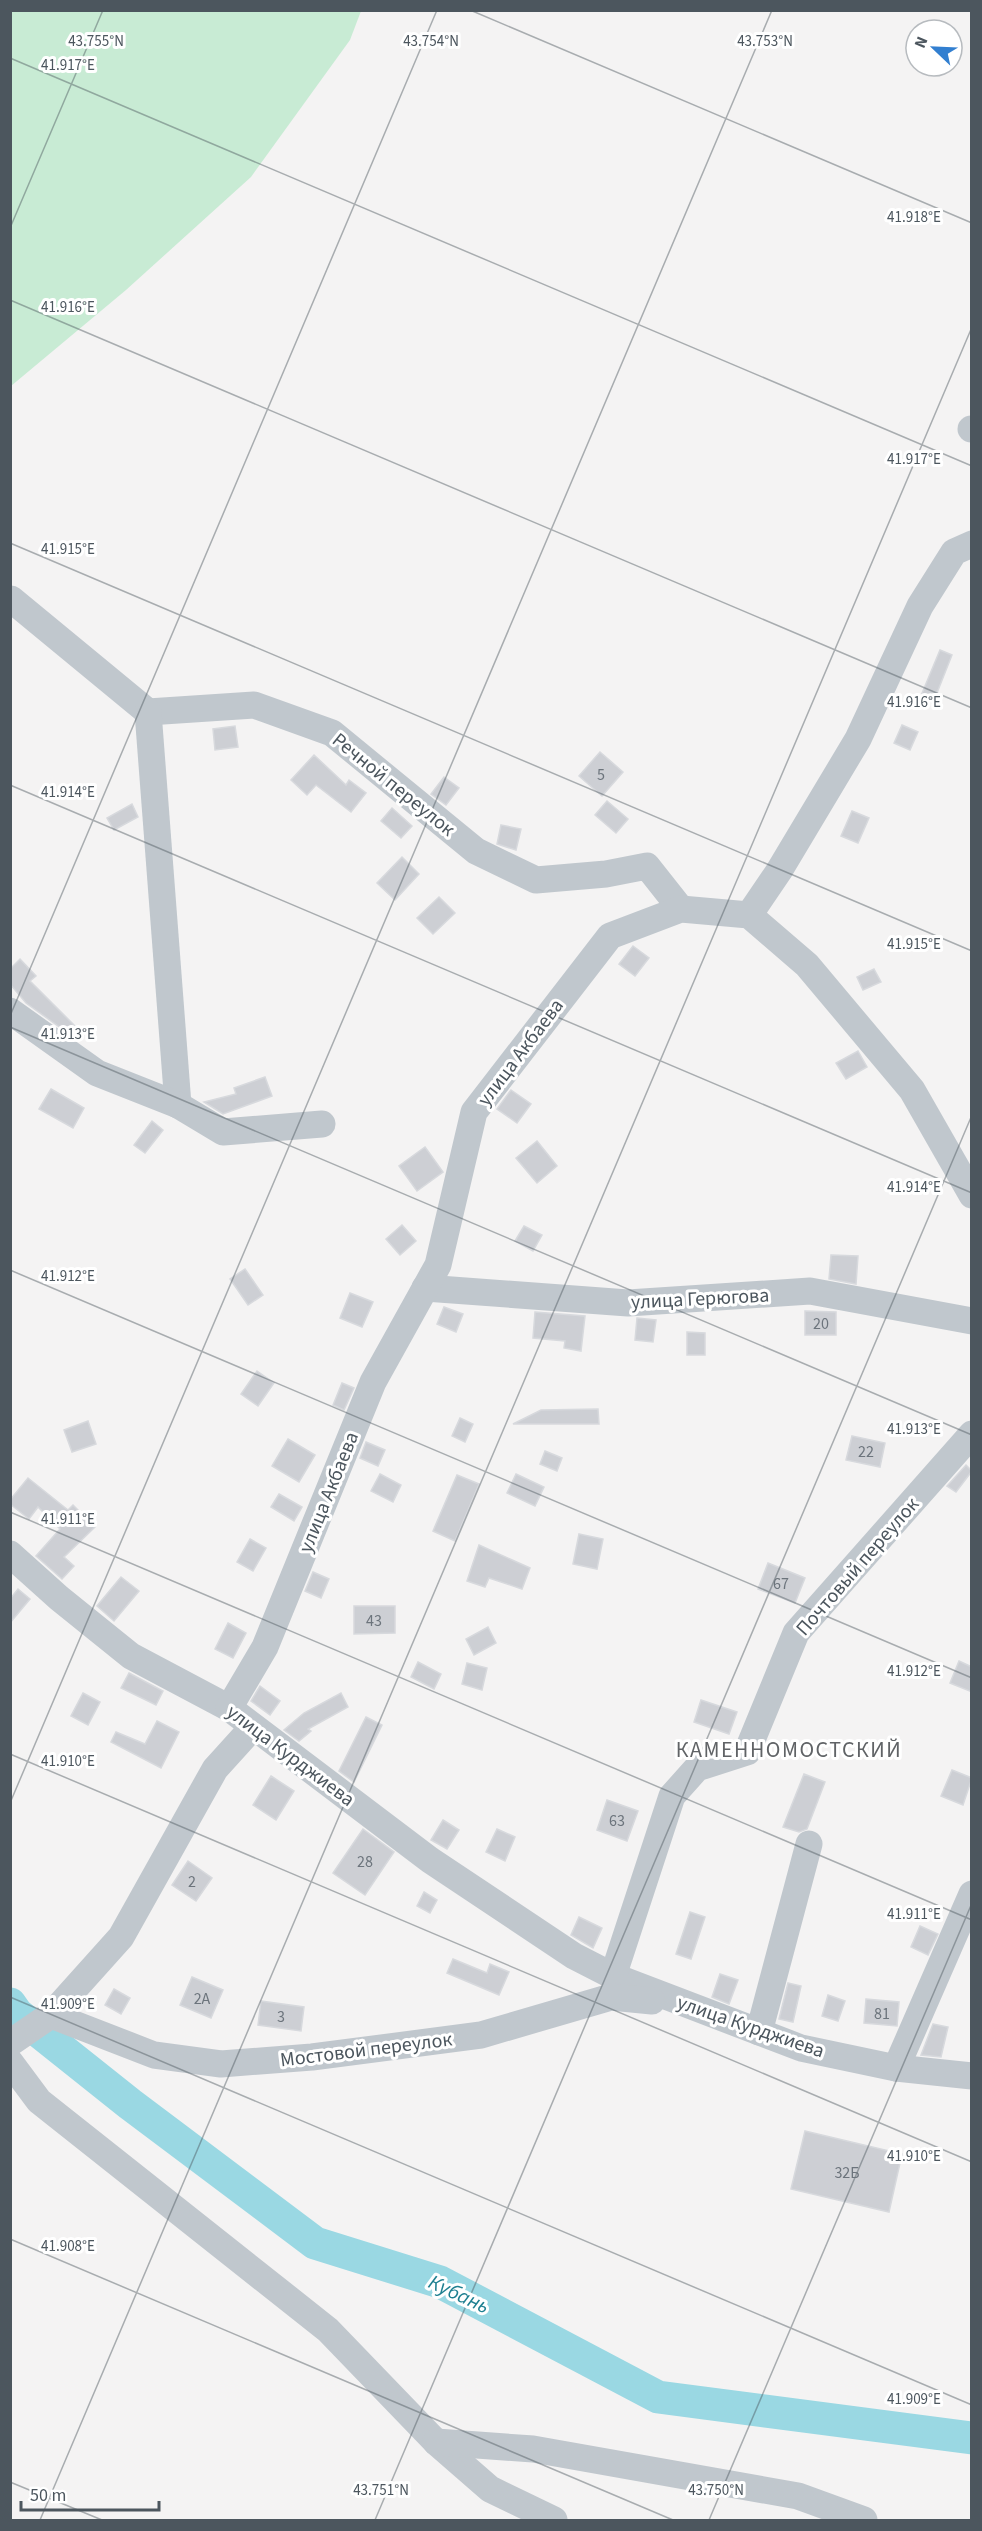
<svg xmlns="http://www.w3.org/2000/svg" width="982" height="2531" font-family="'Source Sans 3',sans-serif">
<style>
.green{fill:#c8ebd4}
.lines{fill:none;stroke-linecap:round;stroke-linejoin:round}
.river{stroke:#9ad8e3;stroke-width:33}
.building{fill:#cdcfd4;stroke:#d7d9dd;stroke-width:1.5}
.minor{stroke:#c0c7cd;stroke-width:27}
.ticks{fill:none;stroke:#4c565e;stroke-width:1.5;stroke-opacity:0.45}
.labels{text-anchor:middle;stroke-width:6;stroke-linejoin:round;paint-order:stroke}
.number-label{font-size:16px;fill:#6c747c}
.street-label{font-size:20px;fill:#4c565e;stroke:#fff}
.water-label{font-size:21px;font-style:italic;fill:#1e7f90;stroke:#fff}
.quarter-label{font-size:22px;letter-spacing:1.5px;fill:#606366;stroke:#fff}
.ticks-label{font-size:15px;text-anchor:middle;fill:#4c565e;stroke:#fff;stroke-width:6;stroke-linejoin:round;paint-order:stroke}
</style>
<rect width="100%" height="100%" fill="#f4f3f3"/>
<!-- green -->
<path class="green" d="M11 10 361 11 350 40 251 177 126 290 11 386Z"/>
<g class="lines">
<!-- river -->
<path class="river" d="M10 2004 17 2014 130 2104 315 2243 440 2282 658 2397 972 2438"/>
</g>
<!-- building -->
<g class="building">
<path d="M940 650 952 655 933 703 920 698Z"/>
<path d="M902 725 918 732 910 750 894 743Z"/>
<path d="M235 726 238 747 215 750 213 729Z"/>
<path d="M600 752 623 772 602 796 579 776Z"/>
<path d="M314 755 346 785 349 780 366 793 351 812 316 785 307 795 291 780Z"/>
<path d="M444 777 459 788 446 805 431 794Z"/>
<path d="M607 801 628 819 616 833 595 815Z"/>
<path d="M132 804 138 817 114 830 107 818Z"/>
<path d="M392 808 412 826 401 838 381 821Z"/>
<path d="M852 811 869 818 858 843 841 836Z"/>
<path d="M501 825 521 829 516 850 497 844Z"/>
<path d="M402 857 419 874 395 900 377 883Z"/>
<path d="M439 897 455 913 433 934 417 918Z"/>
<path d="M633 946 649 958 635 976 619 964Z"/>
<path d="M20 959 36 976 30 981 78 1029 72 1036 26 1003 10 984V969Z"/>
<path d="M874 969 881 982 863 990 857 977Z"/>
<path d="M858 1051 867 1067 846 1079 836 1063Z"/>
<path d="M265 1077 272 1096 223 1114 204 1102 236 1094 234 1088Z"/>
<path d="M51 1089 84 1108 73 1128 39 1109Z"/>
<path d="M511 1090 531 1104 517 1123 497 1109Z"/>
<path d="M152 1121 163 1130 145 1153 134 1145Z"/>
<path d="M537 1141 557 1166 537 1183 516 1158Z"/>
<path d="M425 1147 443 1172 417 1191 399 1166Z"/>
<path d="M402 1225 416 1241 400 1255 386 1239Z"/>
<path d="M524 1226 542 1235 533 1251 515 1241Z"/>
<path d="M831 1255 858 1256 856 1284 829 1279Z"/>
<path d="M245 1269 263 1295 248 1305 230 1279Z"/>
<path d="M350 1293 373 1302 362 1327 340 1318Z"/>
<path d="M444 1307 463 1314 456 1332 437 1324Z"/>
<path d="M805 1311 836 1312V1335H805Z"/>
<path d="M535 1312 585 1316 581 1351 564 1348 565 1341 533 1338Z"/>
<path d="M637 1318 656 1320 653 1342 635 1340Z"/>
<path d="M687 1332 705 1333V1355H687Z"/>
<path d="M257 1371 274 1383 258 1406 241 1394Z"/>
<path d="M342 1383 354 1388 344 1410 333 1405Z"/>
<path d="M598 1409 599 1424H513L541 1410Z"/>
<path d="M460 1418 473 1424 465 1442 452 1436Z"/>
<path d="M88 1421 96 1444 72 1452 64 1430Z"/>
<path d="M852 1436 885 1443 880 1467 846 1460Z"/>
<path d="M288 1439 315 1455 299 1482 272 1466Z"/>
<path d="M366 1442 385 1450 378 1466 360 1458Z"/>
<path d="M545 1451 562 1458 557 1471 540 1464Z"/>
<path d="M966 1465 972 1471 956 1492 947 1486Z"/>
<path d="M380 1474 401 1485 393 1502 371 1491Z"/>
<path d="M516 1474 544 1487 535 1506 507 1493Z"/>
<path d="M457 1475 479 1484 455 1541 433 1531Z"/>
<path d="M28 1478 68 1510 73 1505 95 1527 64 1557 74 1566 62 1579 36 1556 60 1529 38 1507 29 1519 10 1504V1500Z"/>
<path d="M279 1494 302 1507 294 1521 271 1507Z"/>
<path d="M579 1534 603 1539 597 1569 573 1564Z"/>
<path d="M250 1539 266 1548 253 1571 237 1562Z"/>
<path d="M479 1545 530 1568 522 1589 489 1578 485 1587 467 1581Z"/>
<path d="M768 1563 805 1578 795 1603 758 1589Z"/>
<path d="M313 1572 329 1579 321 1598 305 1591Z"/>
<path d="M121 1577 139 1591 114 1621 97 1606Z"/>
<path d="M18 1589 30 1599 10 1623V1599Z"/>
<path d="M354 1606H395V1633L354 1634Z"/>
<path d="M228 1623 246 1633 233 1658 215 1649Z"/>
<path d="M488 1627 496 1643 474 1655 466 1639Z"/>
<path d="M959 1661 972 1667V1692L950 1683Z"/>
<path d="M418 1662 441 1674 434 1689 411 1677Z"/>
<path d="M467 1663 487 1668 482 1690 462 1684Z"/>
<path d="M129 1673 163 1691 156 1705 121 1688Z"/>
<path d="M260 1686 280 1701 270 1715 251 1701Z"/>
<path d="M83 1693 100 1702 88 1725 71 1716Z"/>
<path d="M341 1693 348 1707 308 1729 311 1731 299 1741 284 1730 304 1713Z"/>
<path d="M701 1700 737 1712 729 1734 694 1722Z"/>
<path d="M366 1717 382 1725 354 1782 339 1771Z"/>
<path d="M157 1721 179 1732 161 1768 111 1742 116 1732 145 1744Z"/>
<path d="M952 1770 972 1778 963 1805 941 1796Z"/>
<path d="M804 1774 825 1782 807 1829 799 1832 783 1827Z"/>
<path d="M271 1776 294 1791 276 1820 253 1805Z"/>
<path d="M607 1800 638 1811 627 1841 597 1830Z"/>
<path d="M443 1820 459 1830 447 1849 431 1840Z"/>
<path d="M363 1829 394 1852 365 1895 333 1873Z"/>
<path d="M497 1829 515 1837 505 1861 486 1852Z"/>
<path d="M188 1861 212 1878 196 1901 172 1885Z"/>
<path d="M424 1892 437 1900 430 1913 417 1906Z"/>
<path d="M690 1912 705 1917 691 1959 676 1954Z"/>
<path d="M579 1917 602 1928 593 1948 571 1935Z"/>
<path d="M920 1926 938 1934 928 1955 911 1947Z"/>
<path d="M453 1959 487 1973 490 1964 509 1972 499 1995 447 1973Z"/>
<path d="M720 1974 738 1980 729 2004 712 1997Z"/>
<path d="M192 1977 223 1990 211 2018 180 2005Z"/>
<path d="M788 1983 801 1986 793 2022 779 2019Z"/>
<path d="M114 1989 130 1998 121 2014 105 2005Z"/>
<path d="M828 1995 845 2001 838 2021 822 2016Z"/>
<path d="M866 1999 899 2002 897 2026 864 2023Z"/>
<path d="M261 2001 304 2007 301 2031 258 2025Z"/>
<path d="M933 2024 948 2027 941 2057 921 2055Z"/>
<path d="M805 2131 902 2154 889 2212 791 2189Z"/>
</g>
<g class="lines">
<!-- minor -->
<g class="minor">
<path d="M971 429H972"/>
<path d="M11 599 148 712 254 705 332 733 476 851 536 880 606 874 647 866 681 909"/>
<path d="M148 712 178 1105"/>
<path d="M749 915 779 871 858 739 920 606 954 552 972 544"/>
<path d="M10 1011 97 1073 178 1105 223 1132 322 1124"/>
<path d="M425 1288 628 1303 810 1291 972 1321"/>
<path d="M10 1554 59 1598 131 1656 229 1708 430 1860 574 1956 613 1976 801 2048 896 2068 972 2076"/>
<path d="M229 1708 265 1647 373 1382 438 1265 474 1112 610 936 681 909 749 915 807 965 912 1090 972 1195"/>
<path d="M613 1976 672 1796 697 1768 747 1752 796 1633 972 1434"/>
<path d="M51 2015 154 2055 221 2064 312 2057 481 2035 611 1997 652 2001"/>
<path d="M759 2032 809 1844"/>
<path d="M10 2043 51 2015 121 1937 215 1769 253 1727"/>
<path d="M10 2062 39 2101 328 2330 436 2442 490 2489 554 2520"/>
<path d="M896 2068 972 1894"/>
<path d="M436 2442 533 2449 798 2496 864 2520"/>
</g>
</g>
<!-- ticks -->
<path class="ticks" d="M470 10 972 223M10 58 972 466M10 228 103 10M10 300 972 708M10 543 972 951M10 785 972 1193M10 1016 437 10M10 1027 972 1435M10 1270 972 1678M10 1512 972 1920M10 1754 972 2162M10 1803 772 10M10 1997 972 2405M10 2239 673 2520M10 2482 102 2520M40 2520 972 327M375 2520 972 1115M709 2520 972 1903"/>
<g class="labels">
<!-- number labels -->
<g class="number-label">
<text x="601" y="780">5</text>
<text x="821" y="1329">20</text>
<text x="866" y="1457">22</text>
<text x="781" y="1589">67</text>
<text x="374" y="1626">43</text>
<text x="617" y="1826">63</text>
<text x="365" y="1867">28</text>
<text x="192" y="1887">2</text>
<text x="202" y="2004">2А</text>
<text x="882" y="2019">81</text>
<text x="281" y="2022">3</text>
<text x="847" y="2178">32Б</text>
</g>
<!-- street labels -->
<g class="street-label">
<text transform="translate(394 784) rotate(39)" y="7">Речной переулок</text>
<text transform="translate(520 1052) rotate(-53)" y="7">улица Акбаева</text>
<text transform="translate(700 1298) rotate(-3)" y="7">улица Герюгова</text>
<text transform="translate(328 1492) rotate(-68)" y="7">улица Акбаева</text>
<text transform="translate(857 1566) rotate(-49)" y="7">Почтовый переулок</text>
<text transform="translate(291 1755) rotate(37)" y="7">улица Курджиева</text>
<text transform="translate(751 2026) rotate(19)" y="7">улица Курджиева</text>
<text transform="translate(366 2049) rotate(-7)" y="7">Мостовой переулок</text>
</g>
<!-- water labels -->
<g class="water-label">
<text transform="translate(459 2294) rotate(25)" y="7">Кубань</text>
</g>
<!-- quarter labels -->
<g class="quarter-label">
<text x="789" y="1757">КАМЕННОМОСТСКИЙ</text>
</g>
</g>
<g class="ticks-label">
<text x="96" y="46">43.755°N</text>
<text x="431" y="46">43.754°N</text>
<text x="765" y="46">43.753°N</text>
<text x="68" y="70">41.917°E</text>
<text x="914" y="222">41.918°E</text>
<text x="68" y="312">41.916°E</text>
<text x="914" y="464">41.917°E</text>
<text x="68" y="554">41.915°E</text>
<text x="914" y="707">41.916°E</text>
<text x="68" y="797">41.914°E</text>
<text x="914" y="949">41.915°E</text>
<text x="68" y="1039">41.913°E</text>
<text x="914" y="1192">41.914°E</text>
<text x="68" y="1281">41.912°E</text>
<text x="914" y="1434">41.913°E</text>
<text x="68" y="1524">41.911°E</text>
<text x="914" y="1676">41.912°E</text>
<text x="68" y="1766">41.910°E</text>
<text x="914" y="1919">41.911°E</text>
<text x="68" y="2009">41.909°E</text>
<text x="914" y="2161">41.910°E</text>
<text x="68" y="2251">41.908°E</text>
<text x="914" y="2404">41.909°E</text>
<text x="381" y="2495">43.751°N</text>
<text x="716" y="2495">43.750°N</text>
</g>
<!-- border -->
<rect width="982" height="2531" fill="none" stroke="#4c565e" stroke-width="24"/>
<!-- north arrow -->
<g transform="translate(934 48) rotate(293)"><circle r="28" fill="#ffffff" stroke="#b7bbbf" stroke-width="1.5"/>
<path d="M0-4.5L10 22L0 15L-10 22Z" fill="#327fd0"/>
<text y="-9" font-size="16" font-weight="bold" text-anchor="middle" fill="#4c565e">N</text>
</g>
<!-- scale -->
<path d="M21 2501v9h138v-9" fill="none" stroke="#4c565e" stroke-width="3"/>
<text x="30" y="2501" font-size="18" fill="#4c565e" stroke="#ffffff" stroke-width="4.5" paint-order="stroke">50 m</text>
</svg>
